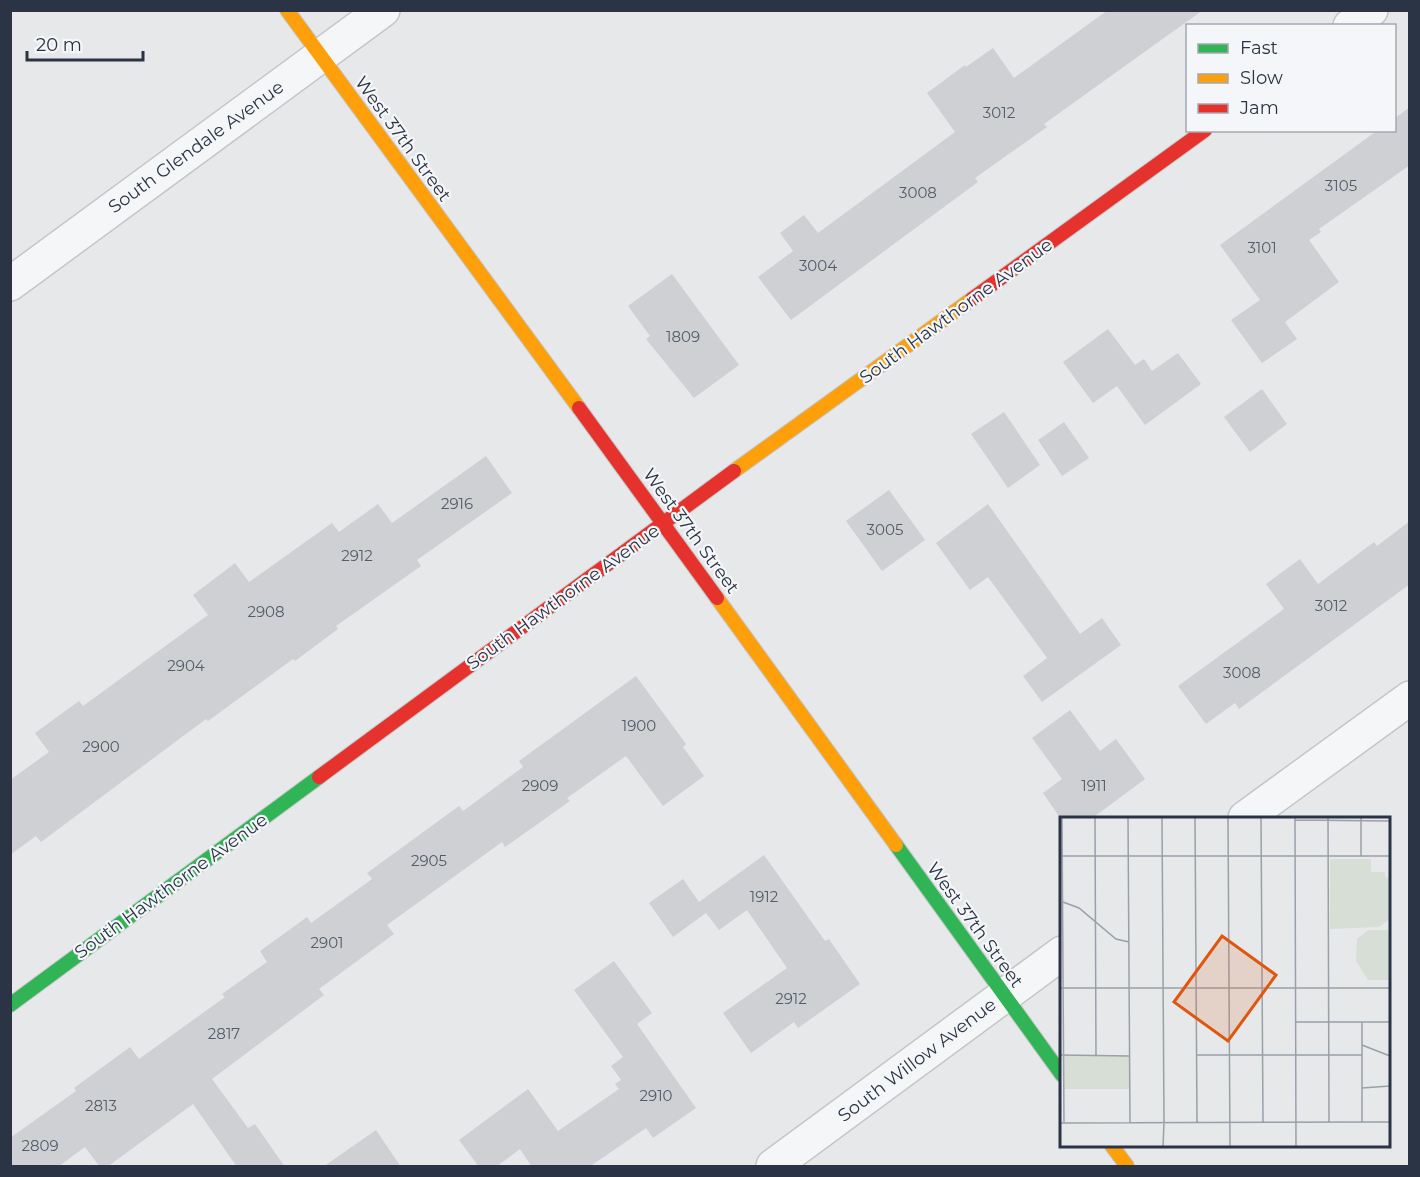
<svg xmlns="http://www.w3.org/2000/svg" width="1420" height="1177" font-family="Montserrat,sans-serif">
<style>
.building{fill:#ced0d3}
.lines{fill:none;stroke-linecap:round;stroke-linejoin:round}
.street-casing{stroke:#c4c6c8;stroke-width:36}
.fast-casing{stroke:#c4c6c8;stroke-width:16}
.slow-casing{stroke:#c4c6c8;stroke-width:16}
.jam-casing{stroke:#c4c6c8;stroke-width:16}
.street{stroke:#f5f6f7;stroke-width:33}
.fast{stroke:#30b455;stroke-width:14}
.slow{stroke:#ff9f0a;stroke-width:14}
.jam{stroke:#e5322d;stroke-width:14}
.labels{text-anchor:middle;stroke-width:4.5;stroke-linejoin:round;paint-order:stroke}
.number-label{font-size:15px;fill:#545c69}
.street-label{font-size:18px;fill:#2b3445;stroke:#f4f6f9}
.inset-road{fill:none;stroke:#9ba0a8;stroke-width:1.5}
.view{fill:#df570f;fill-opacity:0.15;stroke:#df570f;stroke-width:3}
.inset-edge{fill:none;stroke:#2b3445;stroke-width:3}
</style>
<rect width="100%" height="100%" fill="#e6e8ea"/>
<!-- building -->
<g class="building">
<path d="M1108 10H1203L1044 124 1047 127 975 178 978 182 791 320 758 277 793 251 780 233 804 215 818 233 955 132 927 93 965 65 966 67 993 48 1014 78Z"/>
<path d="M1410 107V165L1319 229 1321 232 1309 240 1339 282 1285 322 1297 339 1262 363 1231 320 1260 300 1220 245 1378 130H1395V118Z"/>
<path d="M672 274 739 365 694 398 646 339 650 336 628 306Z"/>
<path d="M1108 329 1135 365 1144 359 1152 371 1178 353 1201 384 1145 425 1117 386 1093 403 1063 362Z"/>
<path d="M1262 389 1287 424 1250 452 1224 417Z"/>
<path d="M1004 412 1040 465 1008 488 971 434Z"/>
<path d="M1064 422 1089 458 1062 476 1038 440Z"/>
<path d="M486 456 512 493 417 560 421 566 336 626 338 629 295 661 293 659 208 721 206 719 41 842 36 836 10 855V780L49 752 35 733 79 701 83 706 208 615 193 595 235 563 249 582 332 523 339 532 378 504 392 523Z"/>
<path d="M889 490 925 540 882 571 846 521Z"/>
<path d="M988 504 1080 634 1102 618 1121 645 1042 702 1023 676 1047 658 988 577 970 590 936 543Z"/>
<path d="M1410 521V584L1239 709 1235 703 1206 724 1178 686 1284 609 1266 584 1300 559 1318 584 1374 542 1377 546Z"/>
<path d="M636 676 686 744 683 747 704 776 663 806 626 756 567 798 570 801 505 847 502 842 387 925 394 934 319 989 324 995 212 1079 248 1128 255 1124 285 1167H237L193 1104 107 1167H100L85 1147 58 1167H10V1138L76 1091 74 1088 130 1047 139 1059 225 997 222 994 267 962 260 951 307 917 311 923 372 879 367 873 459 806 463 811 523 767 519 761Z"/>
<path d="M1070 710 1100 751 1116 739 1145 779 1091 819H1061L1043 793 1062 779 1032 738Z"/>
<path d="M764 855 825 941 829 939 860 984 798 1028 794 1022 751 1053 723 1013 787 968 747 910 719 930 706 913 673 937 649 903 683 879 699 902Z"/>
<path d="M614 961 652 1013 637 1024 696 1108 653 1138 646 1128 589 1167H532L520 1149 496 1167H479L459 1140 528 1089 558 1131 619 1089 615 1084 621 1080 611 1066 623 1057 574 990Z"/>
<path d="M376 1130 401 1167H323Z"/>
</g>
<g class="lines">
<!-- street casing -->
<g class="street-casing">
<g id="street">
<path d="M1350 26 1371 10"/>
<path d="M10 284 383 10"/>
<path d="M1245 818 1410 698"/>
<path d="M773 1166 1062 953"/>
</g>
</g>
<!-- fast casing -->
<g class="fast-casing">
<g id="fast">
<path d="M896 845 1062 1075"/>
<path d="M10 1005 319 777"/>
</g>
</g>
<!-- slow casing -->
<g class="slow-casing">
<g id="slow">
<path d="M287 10 579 408"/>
<path d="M734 471 972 299"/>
<path d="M717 598 896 845"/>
<path d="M1112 1146 1127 1166"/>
</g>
</g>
<!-- jam casing -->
<g class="jam-casing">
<g id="jam">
<path d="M972 299 1205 130"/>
<path d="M579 408 717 598"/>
<path d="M319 777 734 471"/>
</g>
</g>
<!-- street -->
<use href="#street" class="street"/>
<!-- fast -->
<use href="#fast" class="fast"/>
<!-- slow -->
<use href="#slow" class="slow"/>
<!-- jam -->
<use href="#jam" class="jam"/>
</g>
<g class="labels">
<!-- number labels -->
<g class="number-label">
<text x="999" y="118">3012</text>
<text x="1341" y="191">3105</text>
<text x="918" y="198">3008</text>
<text x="1262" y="253">3101</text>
<text x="818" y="271">3004</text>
<text x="683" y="342">1809</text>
<text x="457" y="509">2916</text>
<text x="885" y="535">3005</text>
<text x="357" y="561">2912</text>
<text x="1331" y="611">3012</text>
<text x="266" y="617">2908</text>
<text x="186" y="671">2904</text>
<text x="1242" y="678">3008</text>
<text x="639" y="731">1900</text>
<text x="101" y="752">2900</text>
<text x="540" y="791">2909</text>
<text x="1094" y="791">1911</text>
<text x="429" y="866">2905</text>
<text x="764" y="902">1912</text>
<text x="327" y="948">2901</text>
<text x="791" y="1004">2912</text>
<text x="224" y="1039">2817</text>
<text x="656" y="1101">2910</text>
<text x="101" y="1111">2813</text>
<text x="40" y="1151">2809</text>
</g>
<!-- street labels -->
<g class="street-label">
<text transform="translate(403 139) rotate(54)" y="6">West 37th Street</text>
<text transform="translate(196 147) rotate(-36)" y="6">South Glendale Avenue</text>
<text transform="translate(956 311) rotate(-36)" y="6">South Hawthorne Avenue</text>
<text transform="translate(691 531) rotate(54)" y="6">West 37th Street</text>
<text transform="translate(563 597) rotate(-36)" y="6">South Hawthorne Avenue</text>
<text transform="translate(171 886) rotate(-36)" y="6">South Hawthorne Avenue</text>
<text transform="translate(975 925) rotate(54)" y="6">West 37th Street</text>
<text transform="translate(917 1060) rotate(-37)" y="6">South Willow Avenue</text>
</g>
</g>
<!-- overview -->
<g transform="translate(1060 817)">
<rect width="330" height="330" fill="#e6e8ea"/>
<path d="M270 42H311V55H325V60L330 61V102L319 110 270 112ZM4 238 70 239V272H4Z" fill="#d6ded6"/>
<path d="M273 47H294L293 69 275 64ZM325 65 329 68 328 101 302 102 294 91V71ZM308 113H330V163H308L296 144 297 122ZM9 243H28L24 258 7 264Z" fill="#d6ded6"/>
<path class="inset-road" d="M2 0 4 306M35 0 36 238M68 0 70 306M102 0 104 305M135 0 137 305M168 0 170 330M201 0 203 305M235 0 236 330M268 0 269 305M301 0V39M235 3 330 4M0 39H330M3 85 19 91 56 122 69 125M0 171H330M236 205H330M302 205V305M302 228 330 239M0 238 70 239M137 238H302M302 271 330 269M0 306 330 305M103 330 104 305"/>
<path class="view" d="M162 119 216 158 168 224 114 185Z"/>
<rect width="330" height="330" class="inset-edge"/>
</g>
<!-- border -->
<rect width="1420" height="1177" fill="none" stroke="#2b3445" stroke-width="24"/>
<!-- legend -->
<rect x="1186" y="24" width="210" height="108" fill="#f4f6f9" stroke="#a4a8b1" stroke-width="1.5"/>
<rect x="1198" y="44" width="30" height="9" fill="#30b455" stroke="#a4a8b1" stroke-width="1.5"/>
<text x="1240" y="54" font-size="18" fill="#2b3445">Fast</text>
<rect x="1198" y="74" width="30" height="9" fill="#ff9f0a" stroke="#a4a8b1" stroke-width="1.5"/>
<text x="1240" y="84" font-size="18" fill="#2b3445">Slow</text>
<rect x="1198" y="104" width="30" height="9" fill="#e5322d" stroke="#a4a8b1" stroke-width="1.5"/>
<text x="1240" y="114" font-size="18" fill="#2b3445">Jam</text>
<!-- scale -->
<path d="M27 51v9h116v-9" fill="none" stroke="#2b3445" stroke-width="3"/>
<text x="36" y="51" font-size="18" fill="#2b3445" stroke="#f4f6f9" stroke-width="4.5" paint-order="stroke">20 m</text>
</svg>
